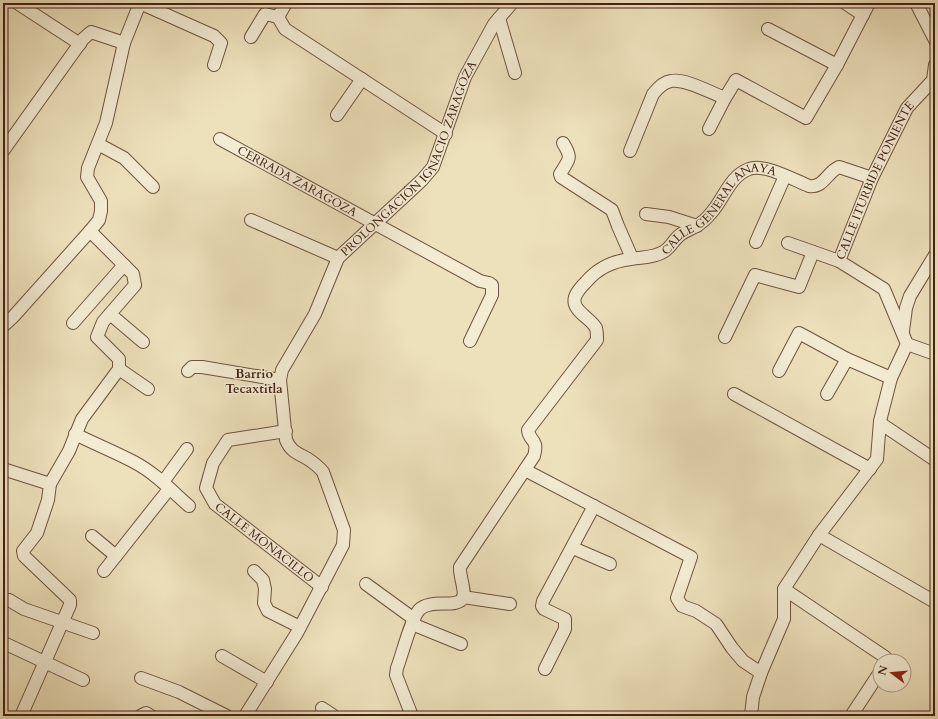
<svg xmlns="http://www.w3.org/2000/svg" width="938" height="719" font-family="Cardo,serif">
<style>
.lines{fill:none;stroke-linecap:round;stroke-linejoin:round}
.minor-casing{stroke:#6f5240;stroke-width:14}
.minor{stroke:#f3ecd3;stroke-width:12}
.labels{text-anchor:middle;stroke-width:3;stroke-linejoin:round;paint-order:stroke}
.street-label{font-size:12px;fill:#452216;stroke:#f3ecd3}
.neighbourhood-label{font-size:13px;font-weight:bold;fill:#452216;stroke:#f3ecd3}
</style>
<rect width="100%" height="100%" fill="#ede1bc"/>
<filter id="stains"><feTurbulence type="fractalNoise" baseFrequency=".005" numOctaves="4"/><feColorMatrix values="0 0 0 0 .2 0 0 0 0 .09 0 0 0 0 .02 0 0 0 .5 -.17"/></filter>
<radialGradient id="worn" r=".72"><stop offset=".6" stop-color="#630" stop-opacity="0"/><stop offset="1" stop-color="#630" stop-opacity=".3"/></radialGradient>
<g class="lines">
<!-- minor casing -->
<g class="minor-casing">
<g id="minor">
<path d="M17 3 80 44"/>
<path d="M140 3 214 36 221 43 214 65"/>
<path d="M845 3 863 15"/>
<path d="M916 3 935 40"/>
<path d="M278 17 285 29 446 134"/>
<path d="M278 17 286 3"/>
<path d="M499 18 515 73"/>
<path d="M768 29 837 65"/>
<path d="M251 37 265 14 278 17"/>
<path d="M337 115 362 79"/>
<path d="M709 129 725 98 736 80 806 118 837 65 869 3"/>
<path id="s1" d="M220 139 480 281 489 283 492 285V295L470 341"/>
<path d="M563 143C573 159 569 159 560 174L561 177 612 210 618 226 632 258"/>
<path d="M98 144 124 158 153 187"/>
<path d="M3 151 83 39 91 32 124 43"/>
<path d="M630 151 653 94C657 89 664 82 671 81 685 78 711 93 725 98"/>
<path d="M646 214 669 217 697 226"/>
<path d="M251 220 338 258"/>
<path d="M756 242 785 176"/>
<path d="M788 243 839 261"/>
<path d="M110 314 143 342"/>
<path d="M73 323 124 265"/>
<path d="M3 326 13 317 90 231 99 220 101 211V201L87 177 88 168 106 123 124 43 140 3"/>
<path d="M903 331 906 308 910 296 935 255"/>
<path d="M725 337 755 275 799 287 813 252"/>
<path d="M907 344 935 354"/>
<path d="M119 369 148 389"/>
<path d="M188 371 192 367H202L280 380"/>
<path d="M779 371 799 333 847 359 891 378"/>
<path d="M734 394 870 469"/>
<path d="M827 394 847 359"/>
<path d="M880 423 935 460"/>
<path id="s2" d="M286 431 228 440 213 463 206 488 215 504 322 587"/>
<path d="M75 434C95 444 115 452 134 462 155 473 172 491 189 506"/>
<path d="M3 469 50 484"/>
<path d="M525 470 691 557 677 598 682 606 696 611 716 624 732 648 743 661 761 673"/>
<path d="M163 482 187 449"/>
<path d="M819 535 935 602"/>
<path d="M92 536 116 556"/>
<path d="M573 548 610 564"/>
<path d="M104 571 169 489"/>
<path d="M254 571 263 580 265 589 264 603 268 611 300 627"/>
<path d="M366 584 414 619"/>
<path d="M784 589 885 657 887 661"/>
<path d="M463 597 510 604"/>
<path d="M9 600 24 609 93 633"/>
<path d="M412 624 461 644"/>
<path d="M6 644 83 680"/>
<path d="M222 656 267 682"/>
<path d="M545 669 565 629V619L544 609 542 606 543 601 594 506"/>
<path d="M141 678 179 692 227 716"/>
<path d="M322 708 334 716"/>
<path d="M21 716 70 605V600L24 556 23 551 37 533 48 500 50 484 69 451 82 419 119 369V359L97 337 103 322 135 285 133 274 90 231"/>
<path d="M140 716 146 713 151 716"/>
<path id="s3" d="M245 716 297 633 343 545 344 530 323 472C319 467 314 463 308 459 298 453 291 452 286 440L280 380 282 370 315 314 338 258 422 180 433 167 465 77 494 24 512 3"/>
<path id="s4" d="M412 716 396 675 397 668C402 655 411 619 419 610 430 598 457 609 463 598 466 591 459 575 460 567L534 456C539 438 529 442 528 430L597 340C597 336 597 332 596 328 591 318 571 311 575 297 577 291 582 286 586 282 597 269 613 261 631 259 642 257 653 258 663 252 671 248 673 240 680 235 685 231 691 229 696 226 702 223 708 217 712 212 724 198 730 176 749 169 764 163 794 180 809 186 824 188 827 172 839 167L872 178"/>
<path id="s5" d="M751 716 753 697 761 673 784 619V589L819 535 877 459 880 421 891 378 907 344 884 289 839 261 872 178 907 108 933 80 935 65"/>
<path d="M851 716 880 672"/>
</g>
</g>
<!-- minor -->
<use href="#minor" class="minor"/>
</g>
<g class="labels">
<!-- street labels -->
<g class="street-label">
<text dy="4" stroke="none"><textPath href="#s3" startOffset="645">PROLONGACIÓN IGNACIO ZARAGOZA</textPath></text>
<text dy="4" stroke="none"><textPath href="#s1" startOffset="88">CERRADA ZARAGOZA</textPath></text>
<text dy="4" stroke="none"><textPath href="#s5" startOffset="614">CALLE ITURBIDE PONIENTE</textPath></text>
<text dy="4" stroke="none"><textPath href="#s4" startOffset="696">CALLE GENERAL ANAYA</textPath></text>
<text dy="4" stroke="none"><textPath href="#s2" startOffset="193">CALLE MONACILLO</textPath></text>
</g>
<!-- neighbourhood labels -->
<g class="neighbourhood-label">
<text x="254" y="378">Barrio<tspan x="254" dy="15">Tecaxtitla</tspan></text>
</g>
</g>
<!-- margin -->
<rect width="938" height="719" fill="none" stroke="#ede1bc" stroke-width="16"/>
<rect x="4" y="4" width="930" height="711" fill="none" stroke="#452216" stroke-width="2"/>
<rect x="8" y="8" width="922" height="703" fill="none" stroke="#452216"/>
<!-- north arrow -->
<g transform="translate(892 673) rotate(286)"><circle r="19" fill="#f3ecd3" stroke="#ad9b87"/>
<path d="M0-3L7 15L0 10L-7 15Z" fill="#8f2418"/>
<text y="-6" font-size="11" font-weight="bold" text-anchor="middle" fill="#452216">N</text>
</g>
<rect width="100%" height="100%" filter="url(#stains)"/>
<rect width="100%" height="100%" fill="url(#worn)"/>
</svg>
